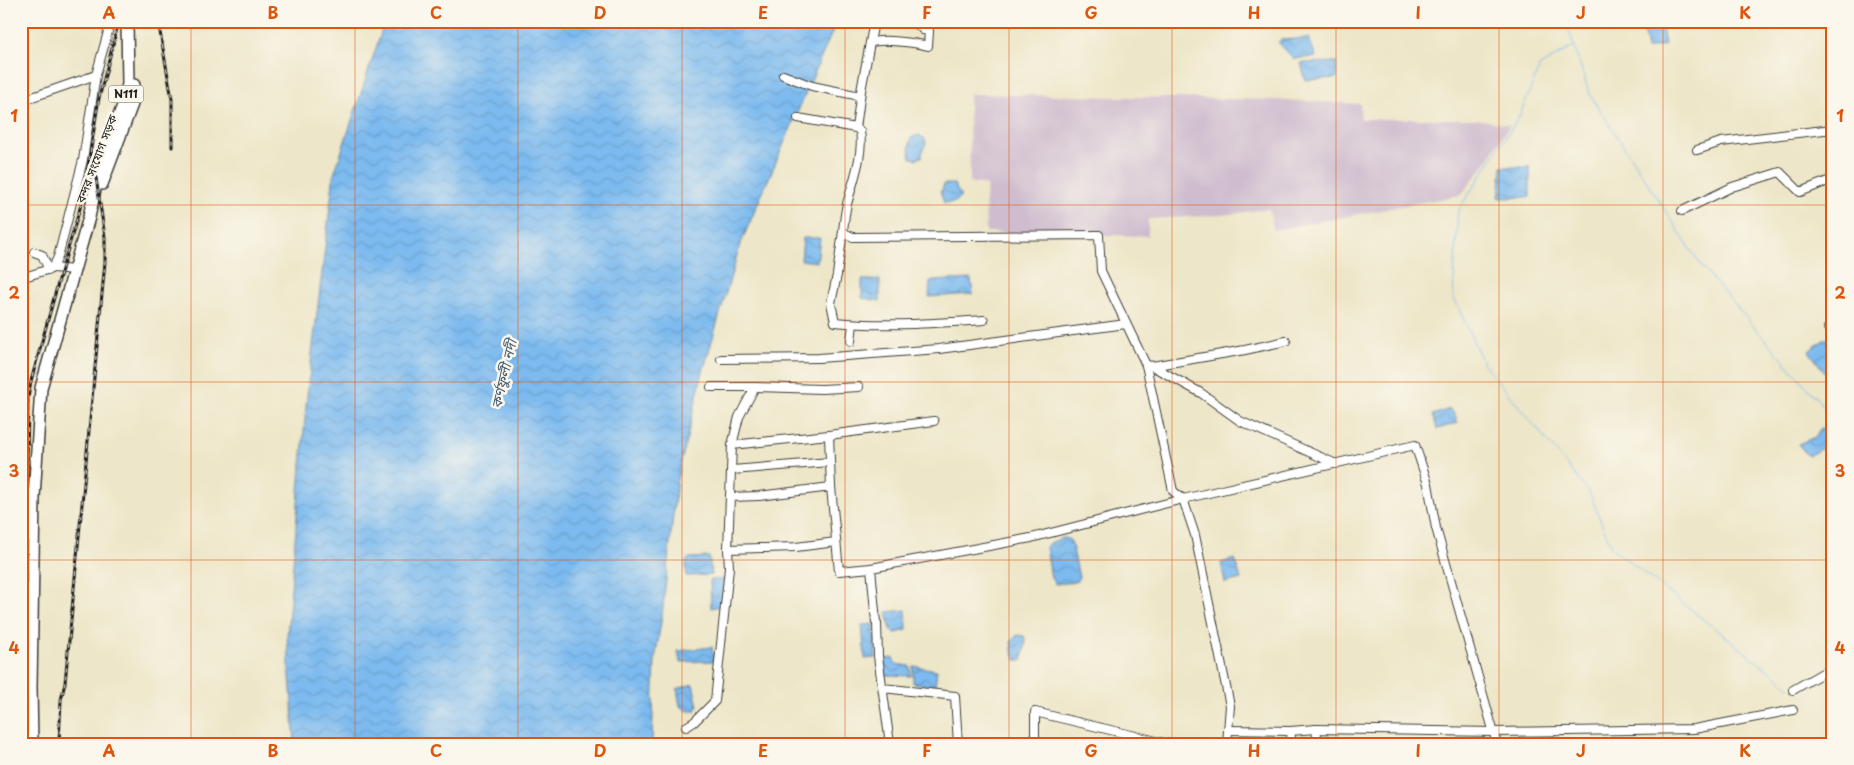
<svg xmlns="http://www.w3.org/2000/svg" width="1854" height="765" font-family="'Playpen Sans','Noto Sans Bengali',sans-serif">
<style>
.industrial{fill:#cfbdcf}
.water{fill:url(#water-waves);stroke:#4c6b86}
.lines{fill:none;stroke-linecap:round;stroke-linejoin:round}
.stream{stroke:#7bbaef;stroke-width:1}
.minor-casing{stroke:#3b3a36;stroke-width:10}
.highway-casing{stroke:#3b3a36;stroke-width:14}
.minor{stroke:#fff;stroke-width:8}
.highway{stroke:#fff;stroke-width:11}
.rail-casing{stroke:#1c1c1c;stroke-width:3}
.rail{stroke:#fbf7ec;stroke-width:1;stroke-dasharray:4;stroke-linecap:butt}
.grid{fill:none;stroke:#de560d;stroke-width:1;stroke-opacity:0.55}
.labels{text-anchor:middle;stroke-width:5;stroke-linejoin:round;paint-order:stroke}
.shield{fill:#fbf7ec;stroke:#5f5e5a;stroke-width:1}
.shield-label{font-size:11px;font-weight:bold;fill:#1c1c1c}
.street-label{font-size:12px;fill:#1c1c1c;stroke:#fbf7ec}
.water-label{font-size:14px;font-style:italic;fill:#425b70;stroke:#fbf7ec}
.neatline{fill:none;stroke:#de560d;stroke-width:2}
.grid-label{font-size:16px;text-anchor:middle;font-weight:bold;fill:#de560d}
</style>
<defs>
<pattern id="water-waves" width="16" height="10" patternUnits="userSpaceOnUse" patternTransform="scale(1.25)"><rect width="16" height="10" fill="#7bbaef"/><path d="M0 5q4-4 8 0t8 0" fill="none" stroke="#6a9fcc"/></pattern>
</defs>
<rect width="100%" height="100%" fill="#fbf7ec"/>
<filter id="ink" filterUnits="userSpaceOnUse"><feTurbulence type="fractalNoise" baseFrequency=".02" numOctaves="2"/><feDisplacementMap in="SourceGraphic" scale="10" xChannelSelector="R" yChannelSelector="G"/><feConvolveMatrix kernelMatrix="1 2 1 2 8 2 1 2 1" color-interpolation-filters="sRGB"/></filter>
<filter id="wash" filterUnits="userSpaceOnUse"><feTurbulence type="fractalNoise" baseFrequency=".0096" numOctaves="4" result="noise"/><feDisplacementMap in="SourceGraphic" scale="20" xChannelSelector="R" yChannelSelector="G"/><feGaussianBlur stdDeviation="1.12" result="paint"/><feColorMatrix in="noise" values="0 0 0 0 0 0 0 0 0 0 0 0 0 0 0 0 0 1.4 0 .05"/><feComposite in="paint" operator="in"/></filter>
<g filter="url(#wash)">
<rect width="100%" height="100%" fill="#ede6c8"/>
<!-- industrial -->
<path class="industrial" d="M969 94 1283 100 1360 104 1361 119H1476L1510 125 1486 163 1461 195 1274 230 1269 209 1223 215 1148 219V236L986 232 985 198 987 187 983 184 970 183Z"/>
<!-- water -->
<g class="water">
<path d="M385 21H837L740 245 702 375 677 479 662 616 655 659 652 744H295L287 636 307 395 334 174Z"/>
<path d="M1661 21 1665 45 1647 49 1642 24Z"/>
<path d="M1309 38 1316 57 1294 59 1278 42 1280 40Z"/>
<path d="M1336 62 1337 78 1305 80 1301 63Z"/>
<path d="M919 135 925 139 926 143 922 152V157L917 159 911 158 909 147 911 138Z"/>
<path d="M1502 167H1530V197L1499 198Z"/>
<path d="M944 184H954L960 195V198L955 202 944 203 940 191 942 190Z"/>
<path d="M803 238H820L817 262 801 260Z"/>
<path d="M971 279 973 294 929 297 930 281Z"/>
<path d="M862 280H880V301L862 298Z"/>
<path d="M1826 338 1833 347V374L1828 377 1809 351Z"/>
<path d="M1450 409 1455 415 1458 423 1437 429 1433 415Z"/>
<path d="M1821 428 1833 438V442L1808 456 1798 444 1815 437Z"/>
<path d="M1062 538H1066L1071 541 1079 577 1076 582 1055 584 1051 578 1046 547 1049 543Z"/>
<path d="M709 557 712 575 686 576V561L689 558Z"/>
<path d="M1235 559 1241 579 1225 583 1221 563Z"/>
<path d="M725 579 722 606 711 608 710 580Z"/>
<path d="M906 610 907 630 896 633 891 631 887 612Z"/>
<path d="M874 624 876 658 865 659 862 625Z"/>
<path d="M1017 635 1024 636 1026 642 1022 660H1016L1012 651 1011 642Z"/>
<path d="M712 647 714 661 680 662 678 651Z"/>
<path d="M893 658 896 664 910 666 911 676 884 675 881 659Z"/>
<path d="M913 666 937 670 935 686 913 683Z"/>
<path d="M693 684 698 706 695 711H688L680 706 677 689Z"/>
</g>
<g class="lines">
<!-- stream -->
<g class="stream">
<path d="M1566 21 1589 93 1702 267 1833 417"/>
<path d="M1574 46 1540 66 1519 117 1458 211 1453 296 1483 363 1589 492 1612 548 1790 687"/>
</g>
</g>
</g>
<g filter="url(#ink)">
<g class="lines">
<!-- minor casing -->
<g class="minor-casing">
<g id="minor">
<path d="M870 43C880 38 917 43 928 46L929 31 923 30 914 21"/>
<path d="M783 75 812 86 860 96"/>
<path d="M21 101 96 75"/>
<path d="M798 118 856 128 860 131C864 153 853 182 847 204 845 212 844 222 843 231"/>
<path d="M856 128 861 91 874 21"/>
<path d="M1697 150 1721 142 1833 129"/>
<path d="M1682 211 1732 187 1780 172 1800 192 1833 179"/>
<path d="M34 252 42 255 49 270"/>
<path d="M53 268 74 270"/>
<path d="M21 278 53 268 58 257 83 160 96 75 111 21"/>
<path d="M984 320C934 323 884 327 835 322L831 303 837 275 843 231 846 234 853 237 1099 235 1101 271 1146 365 1173 491 1183 499 1195 535 1230 706 1227 744"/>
<path d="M1833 326 1828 328 1833 334"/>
<path d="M851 341 853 324"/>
<path d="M721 359 819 358 939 349 1126 324"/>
<path d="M1146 365 1152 366 1201 393 1240 421 1336 464"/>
<path d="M1152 366 1245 350 1286 341"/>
<path d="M21 384H23L21 390"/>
<path d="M755 387 822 389 859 387"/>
<path d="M1833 390 1831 391 1833 393"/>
<path d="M829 435 831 487 839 571 871 568 1031 538 1183 499 1415 445 1428 484 1436 528 1497 744"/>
<path d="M732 445 829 435 934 421"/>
<path d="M732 470 830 462"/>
<path d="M730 497 759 496 831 487"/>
<path d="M728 549 796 547 836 542"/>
<path d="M21 568 23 573 32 584"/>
<path d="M871 568 876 622 877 623 878 656 890 744"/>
<path d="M883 688 955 696 958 744"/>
<path d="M1793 690 1833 667"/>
<path d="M686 727 694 722 715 701 729 568 728 549 732 445 739 417 755 387H711"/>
<path d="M1316 729 1318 744"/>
<path d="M1228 730 1290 731 1316 729 1493 732 1694 729 1793 710"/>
<path d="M1290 731 1292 744"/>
<path d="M1035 744V712L1169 744"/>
</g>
</g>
<!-- highway casing -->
<g class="highway-casing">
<g id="highway">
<path d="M102 184 132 104 134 85"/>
<path d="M32 744 31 687 34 497 41 388 89 217 101 162 124 103 128 84 127 21"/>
</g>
</g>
<!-- minor -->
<use href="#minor" class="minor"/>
<!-- highway -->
<use href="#highway" class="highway"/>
<!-- rail casing -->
<g class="rail-casing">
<g id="rail">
<path d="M158 21 172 99V147"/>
<path d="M59 742 61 700 65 683 105 262V237L93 158"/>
<path d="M26 744 25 614 28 398 31 381 60 276 83 198 99 98 119 21"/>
</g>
</g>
<!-- rail -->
<use href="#rail" class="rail"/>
</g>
</g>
<!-- grid -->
<path class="grid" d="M191 21V744M355 21V744M518 21V744M682 21V744M845 21V744M1009 21V744M1172 21V744M1336 21V744M1499 21V744M1663 21V744M21 205H1833M21 382H1833M21 560H1833"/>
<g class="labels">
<!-- shield labels -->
<rect class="shield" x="108.5" y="85.5" width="35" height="17" rx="4"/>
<g class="shield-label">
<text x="126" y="98">N111</text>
</g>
<!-- street labels -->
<g class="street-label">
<text transform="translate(97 159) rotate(-69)" y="4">বন্দর সংযোগ সড়ক</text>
</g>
<!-- water labels -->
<g class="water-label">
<text transform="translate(504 374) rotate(-77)" y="5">কর্ণফুলী নদী</text>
</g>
</g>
<!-- margin -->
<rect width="1854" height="765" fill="none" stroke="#fbf7ec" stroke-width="55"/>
<rect x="28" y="28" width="1798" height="710" class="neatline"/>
<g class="grid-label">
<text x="109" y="19">A</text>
<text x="273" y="19">B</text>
<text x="436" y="19">C</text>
<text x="600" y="19">D</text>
<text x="763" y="19">E</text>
<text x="927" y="19">F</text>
<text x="1091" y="19">G</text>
<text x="1254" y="19">H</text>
<text x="1418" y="19">I</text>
<text x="1581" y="19">J</text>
<text x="1745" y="19">K</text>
<text x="14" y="122">1</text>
<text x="1840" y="122">1</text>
<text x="14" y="299">2</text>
<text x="1840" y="299">2</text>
<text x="14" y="477">3</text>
<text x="1840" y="477">3</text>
<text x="14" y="654">4</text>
<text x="1840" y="654">4</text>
<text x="109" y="757">A</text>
<text x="273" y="757">B</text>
<text x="436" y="757">C</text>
<text x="600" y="757">D</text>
<text x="763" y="757">E</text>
<text x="927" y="757">F</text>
<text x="1091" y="757">G</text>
<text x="1254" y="757">H</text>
<text x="1418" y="757">I</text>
<text x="1581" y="757">J</text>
<text x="1745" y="757">K</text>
</g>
</svg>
